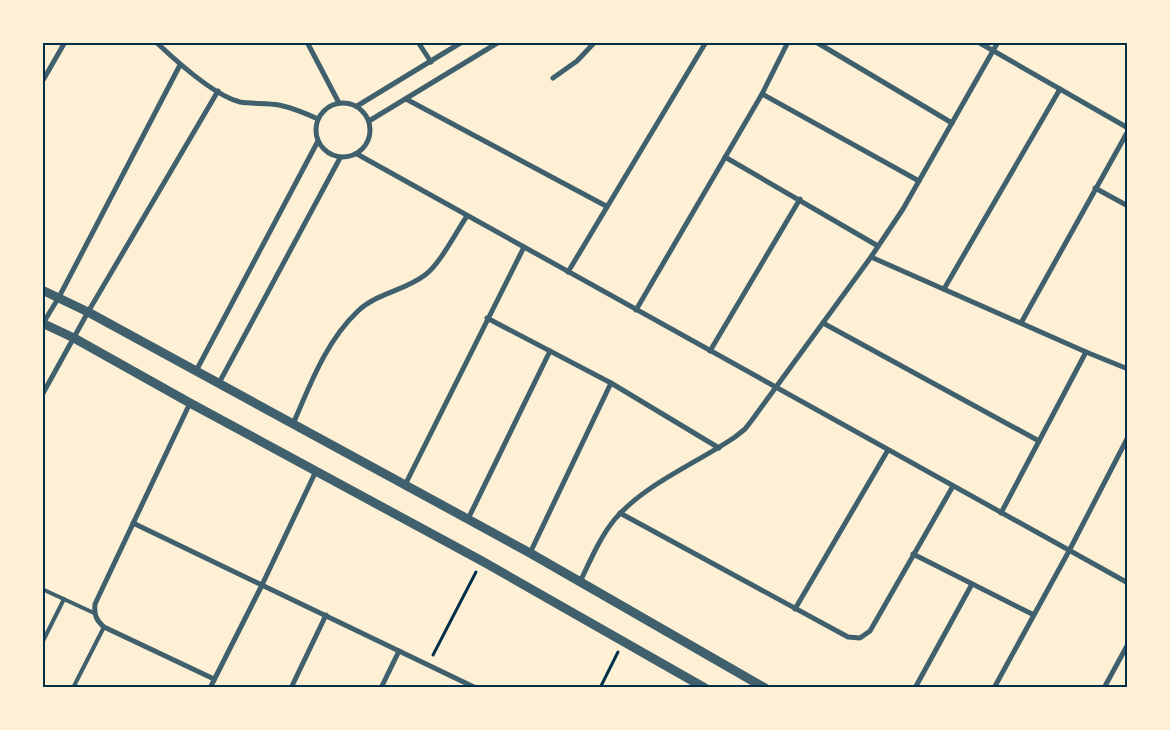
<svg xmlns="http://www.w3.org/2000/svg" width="1170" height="730" font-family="Spectral,serif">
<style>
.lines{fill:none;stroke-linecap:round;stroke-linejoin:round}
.path{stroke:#003049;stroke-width:3}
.service{stroke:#3f606c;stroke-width:4}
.minor{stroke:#3f606c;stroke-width:5}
.tertiary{stroke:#3f606c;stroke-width:9}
.neatline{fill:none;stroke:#003049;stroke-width:2}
</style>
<rect width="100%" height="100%" fill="#fdf0d5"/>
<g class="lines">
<!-- path -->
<g class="path">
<path d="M433 655 476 572"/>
<path d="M600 688 618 652"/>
</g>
<!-- service -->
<g class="service">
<path d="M42 589 94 613"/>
<path d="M42 643 64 599"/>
<path d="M73 688 104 627"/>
</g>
<!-- minor -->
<g class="minor">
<path d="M156 42C175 60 215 96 240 102 253 104 266 103 279 105 293 108 305 113 318 119"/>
<path d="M307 42 339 103"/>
<path d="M418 42 431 62"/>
<path d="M816 42 952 123"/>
<path d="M978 42 1128 128"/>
<path d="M553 78 577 61 595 42"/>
<path d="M42 82 65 42"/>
<path d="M762 94 919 181"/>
<path d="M406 99 606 206"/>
<circle cx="343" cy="130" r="27"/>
<path d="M357 106 462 42"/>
<path d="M369 121 499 42"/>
<path d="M357 154 1128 583"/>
<path d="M725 157 878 246"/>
<path d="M1095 188 1128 206"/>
<path d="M871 257 1086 352 1128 369"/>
<path d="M568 272 706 42"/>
<path d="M944 289 1060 89"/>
<path d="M636 310 762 94 788 42"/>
<path d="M487 318 611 383 719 448"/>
<path d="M823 323 1039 441"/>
<path d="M1021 323 1128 131"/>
<path d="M42 325 59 297 180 65"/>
<path d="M710 351 800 199"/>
<path d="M196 371 318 141"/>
<path d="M219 383 340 158"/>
<path d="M42 395 88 312 218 91"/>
<path d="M190 403 95 604C94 615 96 620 104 627L214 679"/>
<path d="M293 424C310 385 326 341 358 311 377 293 404 291 425 275 440 264 456 232 467 216"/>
<path d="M405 485 524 247"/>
<path d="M620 513 848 637 860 638 870 631 953 486"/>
<path d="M1001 513 1086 352"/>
<path d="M468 519 550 351"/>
<path d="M133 523 476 688"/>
<path d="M530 553 611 383"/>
<path d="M913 554 1032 614"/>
<path d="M580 582C590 561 600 537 615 519 645 484 697 463 735 437L745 429 752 420 871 257 903 209 998 42"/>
<path d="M795 609 888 450"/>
<path d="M210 688 262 585 316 471"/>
<path d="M291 688 326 615"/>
<path d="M381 688 399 651"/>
<path d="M915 688 972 584"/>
<path d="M994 688 1069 551 1128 437"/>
<path d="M1104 688 1128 644"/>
</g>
<!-- tertiary -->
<g class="tertiary">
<path d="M42 290 88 312 530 553 765 688"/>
<path d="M42 323 74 338 190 403 482 561 705 688"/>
</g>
</g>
<!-- border -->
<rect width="1170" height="730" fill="none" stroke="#fdf0d5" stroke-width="88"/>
<rect x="44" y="44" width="1082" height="642" class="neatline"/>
</svg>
